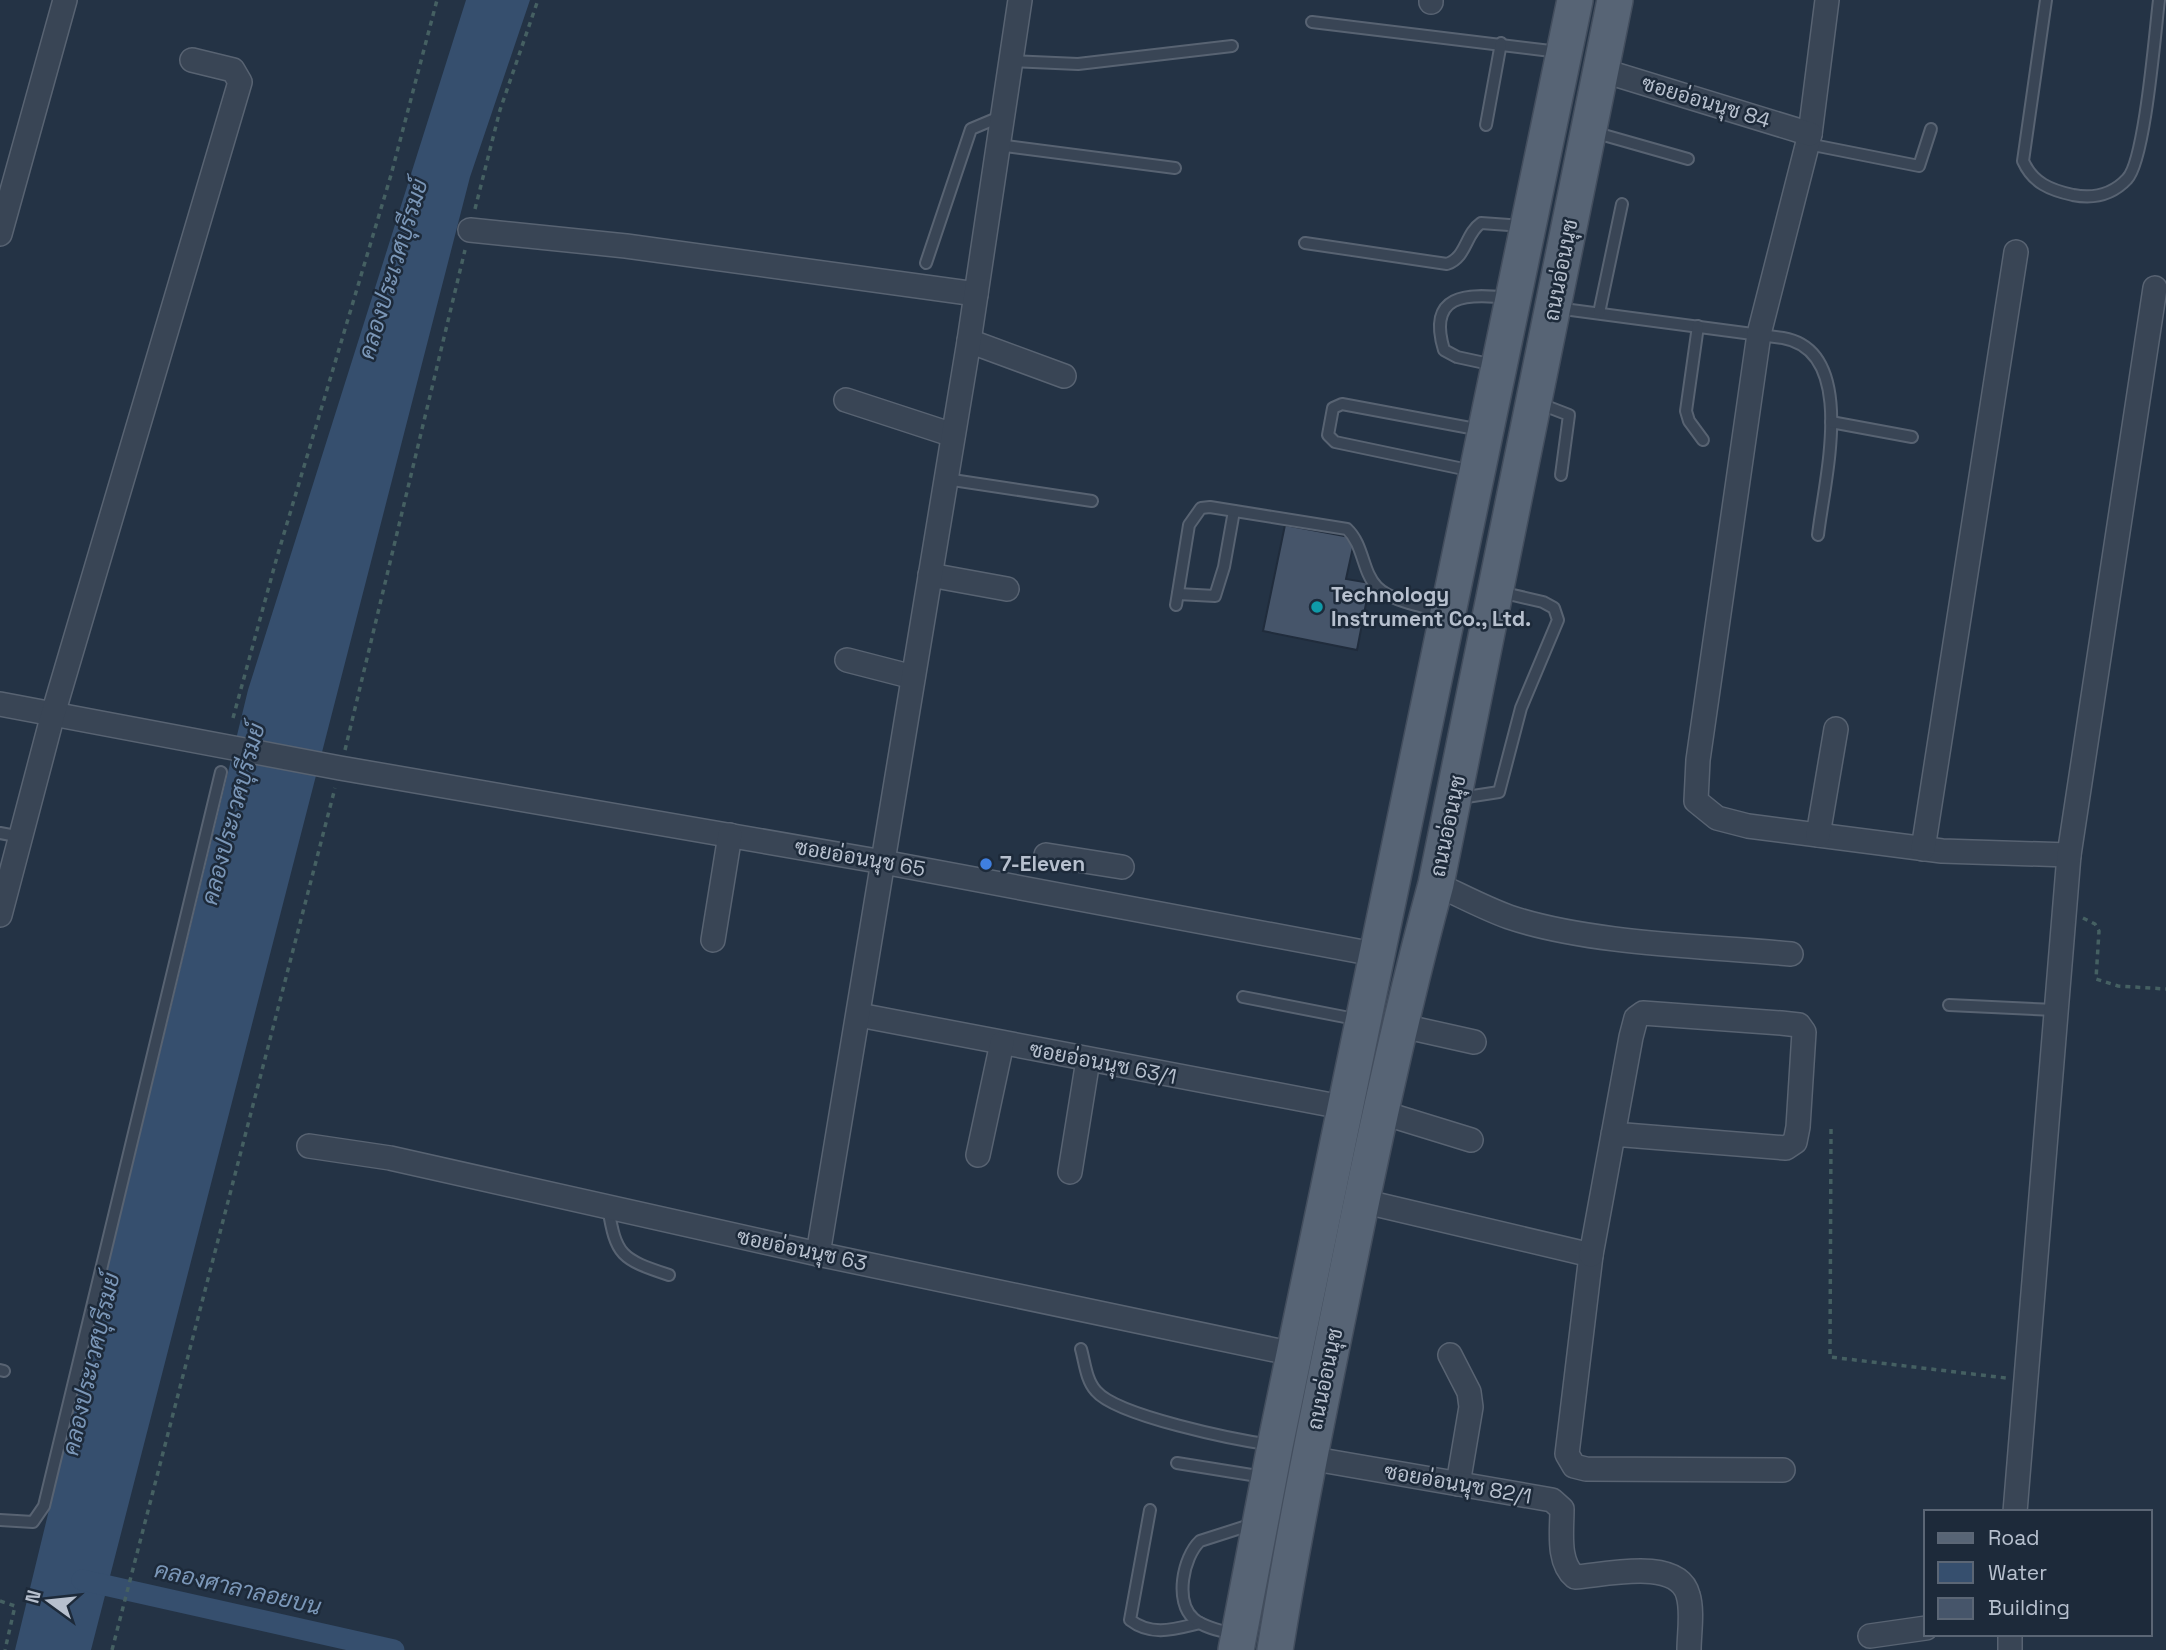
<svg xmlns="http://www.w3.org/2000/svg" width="2166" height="1650" font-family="'Space Grotesk',Sarabun,sans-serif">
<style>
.water{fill:#364f6e}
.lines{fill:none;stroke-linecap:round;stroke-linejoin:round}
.canal{stroke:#364f6e;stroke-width:21}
.building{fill:#46556a;stroke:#202c3c;stroke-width:2}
.service-casing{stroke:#586372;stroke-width:14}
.minor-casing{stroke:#586372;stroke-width:26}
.primary-casing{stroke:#434e5e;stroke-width:38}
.path{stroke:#456062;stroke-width:3.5;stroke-dasharray:5 5;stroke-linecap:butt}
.service{stroke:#394555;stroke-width:10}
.minor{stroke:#394555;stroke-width:23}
.primary{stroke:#576475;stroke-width:35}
.culture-dot{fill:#0f9aa8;stroke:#1d2a3a;stroke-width:2.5}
.shop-dot{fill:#3f7fe0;stroke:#1d2a3a;stroke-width:2.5}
.labels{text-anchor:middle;stroke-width:5;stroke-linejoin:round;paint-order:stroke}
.street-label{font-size:21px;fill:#b7c0ce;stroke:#1d2a3a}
.poi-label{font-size:21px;font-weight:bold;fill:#b7c0ce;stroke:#1d2a3a;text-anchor:start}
.water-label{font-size:23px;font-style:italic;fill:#7b97b8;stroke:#1d2a3a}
</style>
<rect width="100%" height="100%" fill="#243345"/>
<!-- water -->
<path class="water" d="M466 0H530L470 177 91 1650H15L248 690Z"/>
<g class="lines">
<!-- canal -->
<path class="canal" d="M82 1580 394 1650"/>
</g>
<!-- building -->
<path class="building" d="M1285 525 1355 538 1346 579 1370 583 1357 650 1263 631Z"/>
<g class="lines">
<!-- service casing -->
<g class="service-casing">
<g id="service">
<path d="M2046 0 2023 161C2033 183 2050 190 2073 195 2094 199 2112 195 2127 179 2145 161 2155 32 2159 0"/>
<path d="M1312 22 1559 52"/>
<path d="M1011 61 1078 64 1232 46"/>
<path d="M1486 125 1501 43"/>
<path d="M1593 132 1688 159"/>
<path d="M1808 144 1919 166 1931 129"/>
<path d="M998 145 1175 168"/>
<path d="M1305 243 1447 264C1467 257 1465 234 1481 223L1523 226"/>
<path d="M926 263 971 129 1002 116"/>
<path d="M1556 308 1783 338C1859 351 1824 481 1818 535"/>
<path d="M1599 313 1622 204"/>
<path d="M1698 326 1686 411 1689 421 1703 440"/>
<path d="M1494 365 1457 357 1444 350C1427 294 1466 293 1508 298"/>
<path d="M1538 403 1569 415 1561 475"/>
<path d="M1831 422 1912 437"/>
<path d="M1473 471 1335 442 1328 435 1333 408 1342 404 1481 430"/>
<path d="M946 479 1092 501"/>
<path d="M1178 594 1215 596 1224 567 1234 511"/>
<path d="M1176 605 1189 525 1201 508 1210 507 1347 529C1364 545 1362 572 1377 587 1392 602 1425 606 1444 613"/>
<path d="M1460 798 1499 792 1521 708 1558 620 1554 608 1543 602 1500 592"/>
<path d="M0 833 21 837"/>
<path d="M1243 997 1360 1020"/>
<path d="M1949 1005 2055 1010"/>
<path d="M608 1207C616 1256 621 1259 669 1275"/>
<path d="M1081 1349C1085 1363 1086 1380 1096 1391 1117 1416 1236 1440 1272 1445"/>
<path d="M0 1370 4 1371"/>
<path d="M1177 1463 1264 1477"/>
<path d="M1150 1510 1130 1620C1152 1637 1175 1629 1200 1623"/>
<path d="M0 1520 33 1522 44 1506 221 772"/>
<path d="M1236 1635C1223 1631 1204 1628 1194 1619 1174 1602 1183 1557 1200 1541L1253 1524"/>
</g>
</g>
<!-- minor casing -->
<g class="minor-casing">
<g id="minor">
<path d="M1827 0 1810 134 1759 334 1698 760 1696 801 1717 818 1748 826 1942 851 2069 855"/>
<path d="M1431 2V0"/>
<path d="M1601 70 1810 134"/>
<path d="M470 230 626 246 976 294"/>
<path d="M0 234 65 0"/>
<path d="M969 341 1064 376"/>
<path d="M846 400 953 435"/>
<path d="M930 575 1007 589"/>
<path d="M847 660 913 677"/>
<path d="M0 704 340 768 883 862 1379 955"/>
<path d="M1818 835 1836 729"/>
<path d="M1923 849 2016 252"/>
<path d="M1046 855 1122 867"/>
<path d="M1436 884C1460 895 1484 908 1509 917 1589 944 1706 946 1791 954"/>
<path d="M0 915 53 714 240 82 233 70 192 60"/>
<path d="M713 940 730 835"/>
<path d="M859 1015 1347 1108"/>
<path d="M1398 1025 1474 1042"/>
<path d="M1380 1112 1471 1140"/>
<path d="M309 1146 390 1158 818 1254 1294 1354"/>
<path d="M978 1155 1002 1043"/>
<path d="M1070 1172 1088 1060"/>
<path d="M1362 1201 1591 1255 1567 1454 1574 1466 1586 1469 1783 1470"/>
<path d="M818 1254 969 341 1020 0"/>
<path d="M1591 1255 1631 1037 1636 1018 1643 1013 1781 1023 1799 1025 1804 1032 1798 1127 1795 1142 1786 1148 1613 1134"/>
<path d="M1450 1355 1469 1392 1471 1407 1458 1484"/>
<path d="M1309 1458 1552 1500 1562 1509C1562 1531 1557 1562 1575 1577 1605 1575 1678 1557 1688 1595 1693 1611 1689 1634 1689 1650"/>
<path d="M2015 1512 2069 855 2155 288"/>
<path d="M1870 1636 1926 1628"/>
<path d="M2010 1650V1634"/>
</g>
</g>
<!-- primary casing -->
<g class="primary-casing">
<g id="primary">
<path d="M1236 1650 1275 1446 1575 0"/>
<path d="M1275 1650C1294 1532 1318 1414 1342 1297 1370 1158 1399 1021 1436 884L1615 0"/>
</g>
</g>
<!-- path -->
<g class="path">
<path d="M475 209 500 110 538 0"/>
<path d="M233 718 277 557 391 175 437 0"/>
<path d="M345 750 465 250"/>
<path d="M2083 918 2095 924 2099 931 2096 979 2118 986 2166 989"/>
<path d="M1831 1129 1830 1357 2006 1378"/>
<path d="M0 1601 15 1606 5 1650"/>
<path d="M112 1650 335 788"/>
</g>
<!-- service -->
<use href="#service" class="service"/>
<!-- minor -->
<use href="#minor" class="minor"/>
<!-- primary -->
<use href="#primary" class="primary"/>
</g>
<!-- markers -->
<circle class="culture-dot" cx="1317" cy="607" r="7"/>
<circle class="shop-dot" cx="986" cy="864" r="7"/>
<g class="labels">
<!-- street labels -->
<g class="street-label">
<text transform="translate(1706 102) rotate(17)" y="7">ซอยอ่อนนุช 84</text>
<text transform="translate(1561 270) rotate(-79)" y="7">ถนนอ่อนนุช</text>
<text transform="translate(1448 826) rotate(-78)" y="7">ถนนอ่อนนุช</text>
<text transform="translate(860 858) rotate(10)" y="7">ซอยอ่อนนุช 65</text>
<text transform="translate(1103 1063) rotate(11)" y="7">ซอยอ่อนนุช 63/1</text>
<text transform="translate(802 1250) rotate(12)" y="7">ซอยอ่อนนุช 63</text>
<text transform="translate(1325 1379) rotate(-78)" y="7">ถนนอ่อนนุช</text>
<text transform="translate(1458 1484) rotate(10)" y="7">ซอยอ่อนนุช 82/1</text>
</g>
<!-- poi labels -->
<g class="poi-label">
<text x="1331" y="602">Technology<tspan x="1331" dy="24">Instrument Co., Ltd.</tspan></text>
<text x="1000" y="871">7-Eleven</text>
</g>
<!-- water labels -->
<g class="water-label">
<text transform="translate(393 269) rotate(-73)" y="8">คลองประเวศบุรีรมย์</text>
<text transform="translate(233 814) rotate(-75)" y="8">คลองประเวศบุรีรมย์</text>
<text transform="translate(91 1364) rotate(-77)" y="8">คลองประเวศบุรีรมย์</text>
<text transform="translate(238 1588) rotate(13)" y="8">คลองศาลาลอยบน</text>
</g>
</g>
<!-- legend -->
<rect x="1924" y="1510" width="228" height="126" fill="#1d2a3a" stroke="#5b6675" stroke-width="2"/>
<rect x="1938" y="1533" width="35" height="10" fill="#576475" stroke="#5b6675" stroke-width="2"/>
<text x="1988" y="1545" font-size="21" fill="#b7c0ce">Road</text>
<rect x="1938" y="1562" width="35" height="21" fill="#364f6e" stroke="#5b6675" stroke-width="2"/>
<text x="1988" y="1580" font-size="21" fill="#b7c0ce">Water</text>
<rect x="1938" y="1598" width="35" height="21" fill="#46556a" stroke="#5b6675" stroke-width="2"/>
<text x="1988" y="1615" font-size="21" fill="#b7c0ce">Building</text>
<!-- north arrow -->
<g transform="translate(49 1601) rotate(285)" stroke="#1d2a3a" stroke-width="5" paint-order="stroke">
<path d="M0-5L12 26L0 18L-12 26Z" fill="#b7c0ce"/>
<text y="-10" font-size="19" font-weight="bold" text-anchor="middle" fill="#b7c0ce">N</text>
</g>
</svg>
